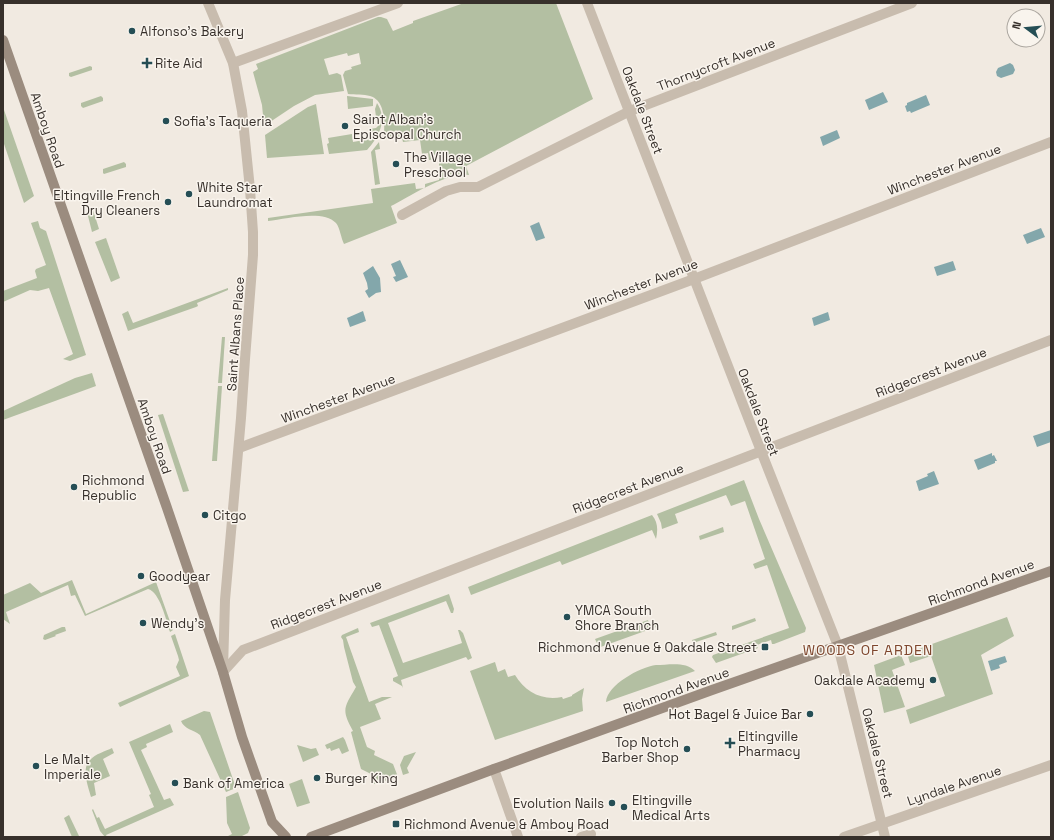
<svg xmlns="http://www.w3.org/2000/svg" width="1054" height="840" font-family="'Space Grotesk',sans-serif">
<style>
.green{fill:#b3bfa2}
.water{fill:#83a7ab}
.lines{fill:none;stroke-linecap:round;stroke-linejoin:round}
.minor{stroke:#c8bcae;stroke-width:10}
.secondary{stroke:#9b8c7f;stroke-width:10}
.poi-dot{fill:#254e55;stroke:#f9f4ed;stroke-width:1.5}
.labels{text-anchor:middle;stroke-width:3;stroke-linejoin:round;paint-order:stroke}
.poi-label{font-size:13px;fill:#37302b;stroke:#f9f4ed;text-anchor:start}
.street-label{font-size:13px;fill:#37302b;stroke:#f9f4ed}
.neighbourhood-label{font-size:14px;letter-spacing:1px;fill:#7e462d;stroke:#f9f4ed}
</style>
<rect width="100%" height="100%" fill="#f1eae1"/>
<!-- green -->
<g class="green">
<path d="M464 3H556L593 99 466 166 469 175C451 170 408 197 391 206L397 223 344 244C341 238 340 228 336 223 323 209 286 219 268 221V218L373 203 371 189 415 183 416 189 425 188V184L439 180V159L429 160 428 153 422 154 420 140 403 142 402 138 384 139C384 126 387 101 370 96 364 94 355 95 348 94L343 75 345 71 352 69 351 67 361 64 359 53 348 56 347 53 324 59 329 75 337 73 341 75 344 91 315 95 294 106 264 126 262 105 253 72 258 69 256 64 378 17H381L387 19 393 31 413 23V21Z"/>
<path d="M90 66 92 67V70L71 77 69 76V73Z"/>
<path d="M101 96 103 98V101L83 108 81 106V103Z"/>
<path d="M347 96 373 99V106L348 109Z"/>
<path d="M377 103C388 120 379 137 367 150L329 154 327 144 329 143 328 138 352 134 353 142 370 139 369 129 376 128 380 124 379 117H376L375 109Z"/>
<path d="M316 104 324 154 267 158 265 135 308 107Z"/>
<path d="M3 107 34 196 24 203 3 141Z"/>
<path d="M379 142 380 149 375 150 380 184 375 185 371 152Z"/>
<path d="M124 162 126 164V167L104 174 103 173V169Z"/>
<path d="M93 210 99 229 92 232 87 212Z"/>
<path d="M38 221 40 228 46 231 86 355 70 361 63 359 73 354 49 288 38 291 30 290 3 302V291L37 278 35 271 36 269 46 265 31 223Z"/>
<path d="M106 238 120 278 111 282 95 242Z"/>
<path d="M228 288V290L197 303 198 306 196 307 128 331 122 314 128 311 133 323Z"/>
<path d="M222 337H225L222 383H218Z"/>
<path d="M92 373 96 386 3 420V411L75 378Z"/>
<path d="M218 386H222L217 461H212Z"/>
<path d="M163 414 189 491 183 492 158 415Z"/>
<path d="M744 480 759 519 806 628 805 632 774 644H772L771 640 757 645 758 648 716 663 712 657 713 655 789 628 767 565 755 569 753 564 765 559 745 501 731 506 726 495 675 514 678 523 662 529 661 523 657 514Z"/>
<path d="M652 515C658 522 658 530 656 539L652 530 562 565 560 561 471 595 468 587Z"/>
<path d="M723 527 724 532 700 540 699 536Z"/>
<path d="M72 580 86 614 156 582 173 630 170 632C166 620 160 592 148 589L85 616 75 595 71 596 68 585 6 612 10 624 3 619V595L30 583 41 593Z"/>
<path d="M449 594 454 609 453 613H451L446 601 388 623 403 663 462 643 458 630H460L463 633 472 658 468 660 466 657 401 680 403 688 402 686 393 681V678L398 676 379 625 372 627 370 623Z"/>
<path d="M1007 617 1014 636 981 655 993 694 910 724 906 710 945 696 931 656 910 663 907 653Z"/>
<path d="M755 618 756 621 732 630V626Z"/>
<path d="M648 620 650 627 658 624 659 626 595 649 594 646 598 645 595 639Z"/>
<path d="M62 627H65L66 631 55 635 56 636 45 640 43 639 44 635Z"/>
<path d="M358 628 359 632 346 637 369 702 382 697H392L375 704 381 719 360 727 367 747 375 751 374 755 393 764 398 777 374 784 371 774 361 769 351 732 353 731C341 709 344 708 356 687L353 682 344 647 343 640 341 637 342 635Z"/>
<path d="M716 632 717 635 693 643 692 640Z"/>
<path d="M175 634 189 676 120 707 118 703 180 676 176 667 179 660 178 656 171 636Z"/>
<path d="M901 655 905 665 892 670 905 707 884 713 874 665Z"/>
<path d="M495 662 498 672 505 669 508 677 515 675C525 692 542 701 562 697L563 699 572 696V695L584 688 582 699 583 711 495 740 470 671Z"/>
<path d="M656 665C668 665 686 661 695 671L606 702C607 685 640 667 656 665Z"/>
<path d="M204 711 210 712 236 788 226 792 200 735C194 730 184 729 181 721Z"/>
<path d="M170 724 173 732 146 744 147 747 141 750 164 800 170 798 174 805 106 835 107 837H105L100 831 92 810 93 809 97 818 99 817 105 829 154 807 149 795 151 794 129 742Z"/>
<path d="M343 737 345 740 349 751 342 754 339 748 331 751 330 748 327 749 325 745Z"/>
<path d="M297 745 311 749 316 748 319 755 303 762Z"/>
<path d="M112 748 114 753 103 759 110 776 94 783 96 795 91 797C88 786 81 769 90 760 95 754 106 751 112 748Z"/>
<path d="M416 752 407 768 409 773 403 775 400 765 404 756Z"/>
<path d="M302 779 310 803 297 807 289 784Z"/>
<path d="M238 792 250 828 248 833 240 837H226L232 834 227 823 226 797Z"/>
<path d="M69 815 79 836 78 837H72L64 818Z"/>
</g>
<!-- water -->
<g class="water">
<path d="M1010 63 1013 65 1015 70 1013 74 1001 78 997 76 996 72 998 68Z"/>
<path d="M883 92 888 102 869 110 865 100Z"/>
<path d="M926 95 930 105 911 113 910 111 907 112 905 106 907 105V103Z"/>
<path d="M837 130 840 138 823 146 820 137Z"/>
<path d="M539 222 545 238 536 241 530 226Z"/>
<path d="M1041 228 1045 237 1027 244 1023 235Z"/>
<path d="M400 260 408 277 396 282 393 277 396 276 391 264Z"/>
<path d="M953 261 956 270 937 276 934 267Z"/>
<path d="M373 266 380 278 381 292 376 293 369 298 365 291 368 289 367 283 363 273Z"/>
<path d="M363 311 366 321 350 327 347 318Z"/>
<path d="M828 312 830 320 814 326 812 318Z"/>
<path d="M1051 430V442L1037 447 1033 436Z"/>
<path d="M992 453V456L994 455 997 461H995V463L978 470 974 460Z"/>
<path d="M934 471 939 484 919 491 916 481 928 476 927 474Z"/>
<path d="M1005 656 1007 662 999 665 1000 668 991 671 988 661Z"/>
</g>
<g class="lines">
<!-- minor -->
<g class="minor">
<path d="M208 3 233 63 242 111 250 189 253 232V255L245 359 241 418 225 600 223 669"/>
<path d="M587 3 761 451 838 646 885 837"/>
<path d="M233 63 398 3"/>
<path d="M402 215 446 191 460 187H478L630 111 912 3"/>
<path d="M239 448 694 279 1051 142"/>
<path d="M223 672 243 650 1051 340"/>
<path d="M494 769 518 837"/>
<path d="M581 837 591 834"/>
<path d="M844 837 1051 765"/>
</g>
<!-- secondary -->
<g class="secondary">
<path d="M3 40 166 505 223 672 242 737 272 822 286 837"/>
<path d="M311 837 494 769 712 690 1051 571"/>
</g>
</g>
<!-- markers -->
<g class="poi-dot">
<circle cx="132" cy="31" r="4"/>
<path d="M145 57h4v4h4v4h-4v4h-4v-4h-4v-4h4z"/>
<circle cx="166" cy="121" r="4"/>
<circle cx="345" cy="126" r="4"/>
<circle cx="396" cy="164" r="4"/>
<circle cx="189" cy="194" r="4"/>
<circle cx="168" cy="202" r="4"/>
<circle cx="74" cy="487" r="4"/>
<circle cx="205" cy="515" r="4"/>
<circle cx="141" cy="576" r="4"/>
<circle cx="567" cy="617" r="4"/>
<circle cx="143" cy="623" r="4"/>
<rect x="761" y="643" width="8" height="8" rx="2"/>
<circle cx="933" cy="680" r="4"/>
<circle cx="810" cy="714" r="4"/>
<path d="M728 737h4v4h4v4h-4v4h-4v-4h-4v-4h4z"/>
<circle cx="687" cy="749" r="4"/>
<circle cx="36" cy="766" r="4"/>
<circle cx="317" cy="778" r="4"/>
<circle cx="175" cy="783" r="4"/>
<circle cx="612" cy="803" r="4"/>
<circle cx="624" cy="807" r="4"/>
<rect x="392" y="820" width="8" height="8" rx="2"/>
</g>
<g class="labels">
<!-- poi labels -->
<g class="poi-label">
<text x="140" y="36">Alfonso's Bakery</text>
<text x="155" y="68">Rite Aid</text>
<text x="353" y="124">Saint Alban's<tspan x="353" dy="15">Episcopal Church</tspan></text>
<text x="174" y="126">Sofia's Taqueria</text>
<text x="404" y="162">The Village<tspan x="404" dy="15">Preschool</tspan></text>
<text x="197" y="192">White Star<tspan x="197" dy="15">Laundromat</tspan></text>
<text x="160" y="200" text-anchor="end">Eltingville French<tspan x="160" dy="15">Dry Cleaners</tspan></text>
<text x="82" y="485">Richmond<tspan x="82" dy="15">Republic</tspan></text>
<text x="213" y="520">Citgo</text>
<text x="149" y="581">Goodyear</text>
<text x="575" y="615">YMCA South<tspan x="575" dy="15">Shore Branch</tspan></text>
<text x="151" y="628">Wendy's</text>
<text x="757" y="652" text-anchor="end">Richmond Avenue &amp; Oakdale Street</text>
<text x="925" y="685" text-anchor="end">Oakdale Academy</text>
<text x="802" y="719" text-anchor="end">Hot Bagel &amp; Juice Bar</text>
<text x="738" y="741">Eltingville<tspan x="738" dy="15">Pharmacy</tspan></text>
<text x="679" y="747" text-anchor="end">Top Notch<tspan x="679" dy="15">Barber Shop</tspan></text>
<text x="44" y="764">Le Malt<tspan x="44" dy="15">Imperiale</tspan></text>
<text x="325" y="783">Burger King</text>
<text x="183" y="788">Bank of America</text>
<text x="632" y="805">Eltingville<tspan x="632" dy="15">Medical Arts</tspan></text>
<text x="604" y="808" text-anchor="end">Evolution Nails</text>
<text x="404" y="829">Richmond Avenue &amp; Amboy Road</text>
</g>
<!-- street labels -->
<g class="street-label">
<text transform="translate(716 64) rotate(-21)" y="5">Thornycroft Avenue</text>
<text transform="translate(643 110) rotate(69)" y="5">Oakdale Street</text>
<text transform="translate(48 130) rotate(71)" y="5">Amboy Road</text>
<text transform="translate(944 169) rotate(-21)" y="5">Winchester Avenue</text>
<text transform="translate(641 284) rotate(-21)" y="5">Winchester Avenue</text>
<text transform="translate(235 334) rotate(-86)" y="5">Saint Albans Place</text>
<text transform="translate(931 372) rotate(-21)" y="5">Ridgecrest Avenue</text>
<text transform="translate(338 398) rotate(-20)" y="5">Winchester Avenue</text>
<text transform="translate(759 412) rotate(69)" y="5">Oakdale Street</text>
<text transform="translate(155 436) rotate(71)" y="5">Amboy Road</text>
<text transform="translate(628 488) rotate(-21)" y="5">Ridgecrest Avenue</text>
<text transform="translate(981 582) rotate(-20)" y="5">Richmond Avenue</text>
<text transform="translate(326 604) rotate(-21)" y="5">Ridgecrest Avenue</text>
<text transform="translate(676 690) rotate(-20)" y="5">Richmond Avenue</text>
<text transform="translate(878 753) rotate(76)" y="5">Oakdale Street</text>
<text transform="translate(954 785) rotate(-19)" y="5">Lyndale Avenue</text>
</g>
<!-- neighbourhood labels -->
<g class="neighbourhood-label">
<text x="868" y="655">WOODS OF ARDEN</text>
</g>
</g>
<!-- border -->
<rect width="1054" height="840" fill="none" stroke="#37302b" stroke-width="8"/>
<!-- north arrow -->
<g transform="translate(1026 28) rotate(286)"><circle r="19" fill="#f9f4ed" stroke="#aba69f"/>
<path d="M0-3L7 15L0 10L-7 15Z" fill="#254e55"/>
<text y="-6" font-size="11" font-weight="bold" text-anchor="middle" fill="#37302b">N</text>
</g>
</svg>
